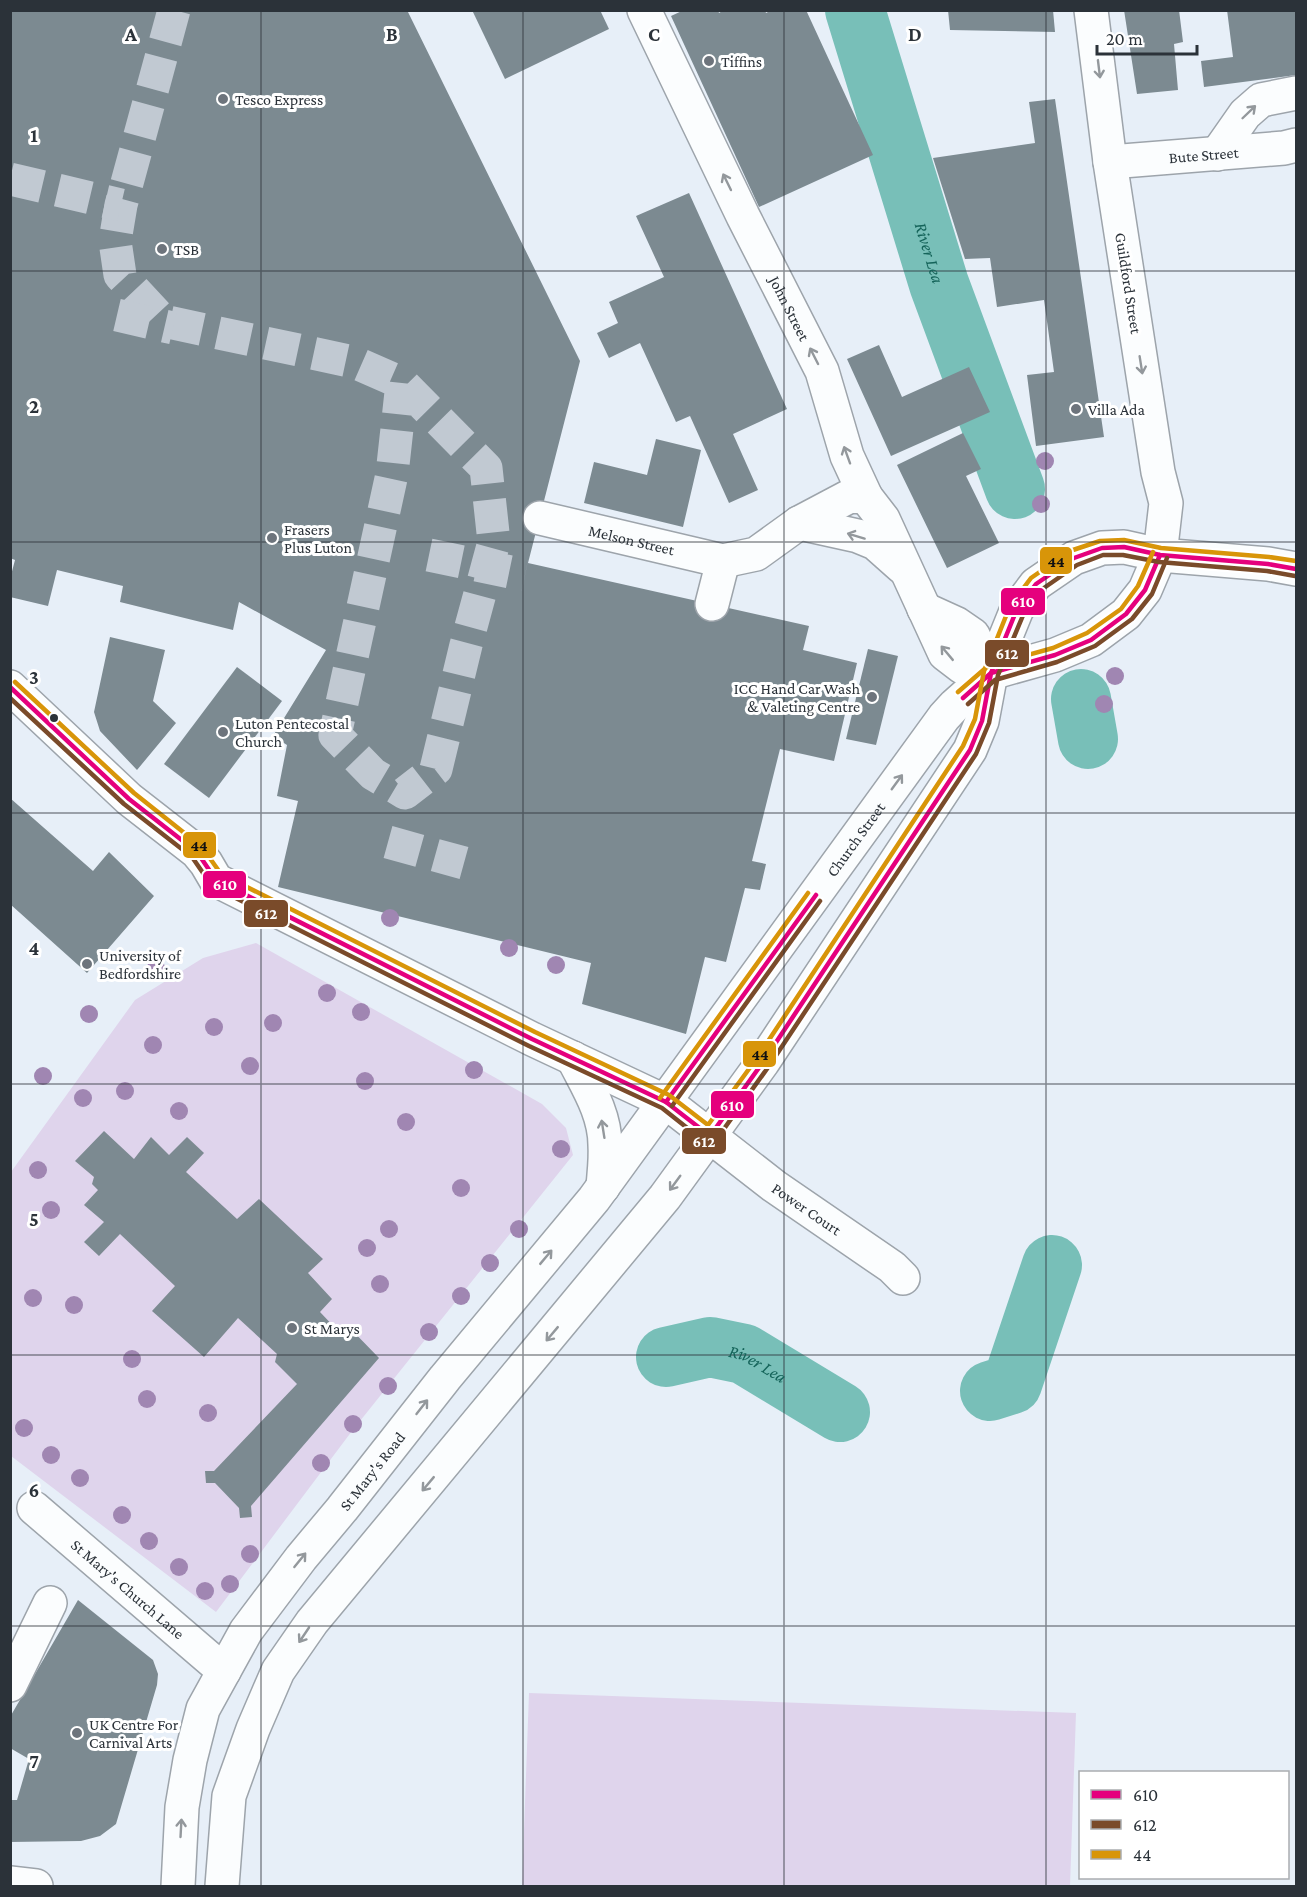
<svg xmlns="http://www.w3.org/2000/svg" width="1307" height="1897" font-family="'Crimson Pro',serif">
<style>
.green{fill:#dfd4ec}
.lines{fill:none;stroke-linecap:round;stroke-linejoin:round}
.river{stroke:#78bfb8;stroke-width:60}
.building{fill:#7c8a91}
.minor-tunnel{stroke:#c1c9d2;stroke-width:33;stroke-dasharray:33 16;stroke-linecap:butt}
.minor-casing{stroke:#9da4ab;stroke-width:36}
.minor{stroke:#fbfdfe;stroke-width:33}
.bus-1-casing{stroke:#fff;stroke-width:9}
.bus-2-casing{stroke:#fff;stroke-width:9}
.bus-3-casing{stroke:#fff;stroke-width:9}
.bus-1{stroke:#e5007d;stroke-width:4.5}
.bus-2{stroke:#7a4b2a;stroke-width:4.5}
.bus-3{stroke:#d89509;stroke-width:4.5}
.tree{fill:#a086b2}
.oneway{stroke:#93989c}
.grid{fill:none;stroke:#2b3239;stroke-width:1.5;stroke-opacity:0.55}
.poi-dot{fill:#6d747c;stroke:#fff;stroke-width:2}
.bus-dot{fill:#2b3239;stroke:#fff;stroke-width:2}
.labels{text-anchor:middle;stroke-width:6;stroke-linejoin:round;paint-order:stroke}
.poi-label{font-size:16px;fill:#2b3239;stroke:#fff;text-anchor:start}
.street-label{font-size:16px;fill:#2b3239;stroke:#fff}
.water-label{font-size:18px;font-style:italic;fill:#15645a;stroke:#fff}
.grid-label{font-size:20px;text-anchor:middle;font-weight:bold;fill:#2b3239;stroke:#fff;stroke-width:6;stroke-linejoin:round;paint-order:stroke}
.line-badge{stroke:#fff;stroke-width:2}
.badge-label{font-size:16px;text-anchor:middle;font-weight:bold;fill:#fff}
.pale-badge-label{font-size:16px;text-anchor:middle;font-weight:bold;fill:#111}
</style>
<rect width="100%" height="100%" fill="#e7eff8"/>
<!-- green -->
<g class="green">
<path d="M256 943 542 1104 566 1128 573 1155 352 1431 216 1612 11 1456V1172L135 1000 203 958Z"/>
<path d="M529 1693 1076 1713 1070 1886H522Z"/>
</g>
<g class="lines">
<!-- river -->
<g class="river">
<path id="s1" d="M855 10 939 284 1015 489"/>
<path d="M1081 699 1088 739"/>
<path id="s2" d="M666 1357 710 1347 744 1354 840 1412"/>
<path d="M990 1391 1012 1384 1052 1265"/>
</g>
</g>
<!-- building -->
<g class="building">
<path d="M10 10H407L580 361 528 563 809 626 803 650 857 663 834 761 780 749 752 861 766 864 760 890 745 888 726 962 705 957 686 1034 582 1004 591 963 278 887 298 801 277 796 287 745 273 736 326 650 239 602 233 630 120 602 123 586 57 570 48 606 10 597V579L15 560 10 558Z"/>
<path d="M472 10H600L609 29 505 79Z"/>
<path d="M684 10H718L719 13 724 10H765L766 13 772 10H806L873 155 759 207 671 16Z"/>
<path d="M948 10H1053L1055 32 950 30Z"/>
<path d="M1124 10H1179L1183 42 1174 44 1178 90 1137 94Z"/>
<path d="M1227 10H1296V75L1204 87 1201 61 1233 57Z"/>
<path d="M1055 99 1104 437 1036 446 1027 375 1054 372 1044 300 997 307 990 258 965 259 933 158 1035 143 1029 102Z"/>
<path d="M689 193 787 409 733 434 758 490 729 503 690 416 676 422 640 343 609 358 597 333 618 323 609 302 664 277 636 216Z"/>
<path d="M879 345 902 397 969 367 990 412 891 456 847 359Z"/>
<path d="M963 433 981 469 966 476 999 543 947 568 897 465Z"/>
<path d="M656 439 701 450 683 527 584 503 594 462 647 475Z"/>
<path d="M110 637 165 650 153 701 176 723 137 770 100 731 94 712Z"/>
<path d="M868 649 898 656 876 745 846 739Z"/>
<path d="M237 667 282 701 209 798 164 764Z"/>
<path d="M10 798 93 871 109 852 154 896 87 973 10 904Z"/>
<path d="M104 1131 134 1159 151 1137 169 1155 187 1137 204 1153 186 1172 237 1219 259 1199 323 1259 308 1273 332 1299 320 1312 339 1332 346 1324 379 1358 251 1506 252 1517 240 1518 239 1508 215 1483H206L205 1471H214L297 1384 275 1362 277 1354 238 1318 204 1357 152 1311 175 1286 120 1234 99 1256 84 1242 104 1222 84 1205 98 1190 92 1184 94 1177 75 1161Z"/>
<path d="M78 1600 153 1660 158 1674 157 1685 116 1824 100 1836 81 1841 10 1842V1800H17L29 1759 10 1748V1717Z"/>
</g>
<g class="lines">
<!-- minor-tunnel -->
<g class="minor-tunnel">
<path d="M174 10 121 205 115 241 120 275 163 321 354 362 402 383 486 468 494 542 466 645 436 769 405 793 373 774 335 735 392 474 402 383"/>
<path d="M10 179 121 205"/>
<path d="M117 315 173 328"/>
<path d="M429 555 525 575"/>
<path d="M388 842 464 863"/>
</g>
<!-- minor casing -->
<g class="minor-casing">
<g id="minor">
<path id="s3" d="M644 10 743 216 822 371 847 456 866 497 883 519 945 654 962 667 991 673"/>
<path d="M1217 154 1245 114 1261 100 1296 93"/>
<path id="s4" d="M1110 162 1284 148 1296 145"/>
<path id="s5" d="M540 518 723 561 756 554 799 523 850 496 866 497"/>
<path d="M799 523 858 536 875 543 902 567"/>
<path d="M712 604 723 561"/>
<path d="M924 609 957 624 973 635 991 673"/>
<path id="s6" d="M10 687 129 799 197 852 206 863 216 880 532 1039 666 1102 774 1186 892 1267 903 1278"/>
<path d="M573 1058C587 1086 605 1113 605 1145 606 1159 604 1173 603 1187"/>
<path id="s7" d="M34 1508 224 1671"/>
<path d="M10 1685 50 1603"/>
<path d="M10 1883 36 1886"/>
<path id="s8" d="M178 1886 182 1807 190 1760 203 1709 246 1631 301 1558 342 1509 445 1378 594 1199 944 717 955 705 991 673 1055 655 1091 640 1126 614 1145 590 1160 555 1166 503 1158 472 1110 162 1091 10"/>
<path d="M222 1886 229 1796 253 1729 278 1671 312 1622 665 1197 763 1062 970 750 982 721 991 673 1017 609 1036 584 1074 558 1102 548 1124 547 1160 555 1268 564 1296 569"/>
</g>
</g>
<!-- minor -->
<use href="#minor" class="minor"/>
<!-- bus-1 casing -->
<g class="bus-1-casing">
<g id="bus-1">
<path d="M10 687 129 799 197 852 216 880 532 1039 666 1102 710 1136 763 1062 970 750 982 721 991 673 1017 609 1036 584 1074 558 1102 548 1124 547 1160 555 1268 564 1296 569"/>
<path d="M963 698 991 673 1055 655 1091 640 1126 614 1145 590 1160 555"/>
<path d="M666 1102 816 895"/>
</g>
</g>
<!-- bus-2 casing -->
<g class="bus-2-casing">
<g id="bus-2">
<path d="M10 698 124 804 192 857 212 886 529 1046 662 1108 705 1142 710 1143 716 1140 769 1066 976 754 989 723 998 675 1024 613 1041 590 1077 565 1103 555H1123L1159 562 1267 571 1295 576"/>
<path d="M968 704 995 680 1057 662 1095 646 1132 619 1152 594 1167 558"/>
<path d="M672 1106 820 901"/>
</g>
</g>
<!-- bus-3 casing -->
<g class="bus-3-casing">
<g id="bus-3">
<path d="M15 682 134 793 202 847 221 874 535 1032 669 1095 708 1125 757 1058 963 746 975 719 984 671 1010 606 1031 578 1070 551 1100 541 1124 540 1161 548 1269 557 1296 561"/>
<path d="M958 692 988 666 1053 648 1087 633 1121 609 1138 586 1153 552"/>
<path d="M660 1098 808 893"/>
</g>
</g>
<!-- bus-1 -->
<use href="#bus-1" class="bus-1"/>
<!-- bus-2 -->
<use href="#bus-2" class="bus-2"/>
<!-- bus-3 -->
<use href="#bus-3" class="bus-3"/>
</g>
<!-- trees -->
<g class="tree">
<circle cx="1045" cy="461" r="9"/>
<circle cx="1041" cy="504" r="9"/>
<circle cx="1115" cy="676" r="9"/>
<circle cx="1104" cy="704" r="9"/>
<circle cx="390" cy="918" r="9"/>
<circle cx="509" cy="948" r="9"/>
<circle cx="556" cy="965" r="9"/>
<circle cx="156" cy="968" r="9"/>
<circle cx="327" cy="993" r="9"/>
<circle cx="361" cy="1012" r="9"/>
<circle cx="89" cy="1014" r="9"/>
<circle cx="273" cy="1023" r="9"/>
<circle cx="214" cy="1027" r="9"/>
<circle cx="153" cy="1045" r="9"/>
<circle cx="250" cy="1066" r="9"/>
<circle cx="474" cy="1070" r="9"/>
<circle cx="43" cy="1076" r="9"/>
<circle cx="365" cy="1081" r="9"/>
<circle cx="125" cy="1091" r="9"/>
<circle cx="83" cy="1098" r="9"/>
<circle cx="179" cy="1111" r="9"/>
<circle cx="406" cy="1122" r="9"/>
<circle cx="561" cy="1149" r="9"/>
<circle cx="38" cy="1170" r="9"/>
<circle cx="461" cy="1188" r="9"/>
<circle cx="51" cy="1210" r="9"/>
<circle cx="389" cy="1229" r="9"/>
<circle cx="519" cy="1229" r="9"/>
<circle cx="367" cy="1248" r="9"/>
<circle cx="490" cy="1263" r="9"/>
<circle cx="380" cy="1284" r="9"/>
<circle cx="461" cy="1296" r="9"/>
<circle cx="33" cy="1298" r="9"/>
<circle cx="74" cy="1305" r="9"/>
<circle cx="429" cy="1332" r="9"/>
<circle cx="132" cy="1359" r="9"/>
<circle cx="388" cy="1386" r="9"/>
<circle cx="147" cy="1399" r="9"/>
<circle cx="208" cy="1413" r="9"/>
<circle cx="353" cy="1424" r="9"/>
<circle cx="24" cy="1428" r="9"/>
<circle cx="51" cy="1455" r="9"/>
<circle cx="321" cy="1463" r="9"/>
<circle cx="80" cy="1478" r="9"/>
<circle cx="122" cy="1515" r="9"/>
<circle cx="149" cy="1541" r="9"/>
<circle cx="250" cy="1554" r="9"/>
<circle cx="179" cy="1567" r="9"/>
<circle cx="230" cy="1584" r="9"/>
<circle cx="205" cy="1591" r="9"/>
</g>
<!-- one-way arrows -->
<defs><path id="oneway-shaft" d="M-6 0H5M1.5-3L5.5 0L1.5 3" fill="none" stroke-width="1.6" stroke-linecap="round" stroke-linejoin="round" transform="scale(1.5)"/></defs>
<g class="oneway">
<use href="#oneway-shaft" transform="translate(1099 69) rotate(83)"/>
<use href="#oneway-shaft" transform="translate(1249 112) rotate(-44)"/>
<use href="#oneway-shaft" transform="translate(727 182) rotate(-116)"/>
<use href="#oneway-shaft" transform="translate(814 356) rotate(-117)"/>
<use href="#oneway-shaft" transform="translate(1141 365) rotate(81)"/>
<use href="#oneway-shaft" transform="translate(847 455) rotate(-110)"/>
<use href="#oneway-shaft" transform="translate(856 536) rotate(-163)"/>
<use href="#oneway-shaft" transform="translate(947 653) rotate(-130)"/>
<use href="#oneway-shaft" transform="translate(897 782) rotate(-54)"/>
<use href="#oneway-shaft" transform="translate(603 1129) rotate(-99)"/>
<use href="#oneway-shaft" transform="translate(675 1183) rotate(126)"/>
<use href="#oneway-shaft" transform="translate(546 1257) rotate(-50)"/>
<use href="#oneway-shaft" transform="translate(552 1334) rotate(130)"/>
<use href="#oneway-shaft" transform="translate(422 1407) rotate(-52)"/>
<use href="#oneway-shaft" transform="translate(428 1484) rotate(130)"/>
<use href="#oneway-shaft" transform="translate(300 1560) rotate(-51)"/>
<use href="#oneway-shaft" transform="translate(304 1635) rotate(124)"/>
<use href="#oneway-shaft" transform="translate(181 1828) rotate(-87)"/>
</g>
<!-- grid -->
<path class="grid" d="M261 10V1886M523 10V1886M784 10V1886M1046 10V1886M10 271H1296M10 542H1296M10 813H1296M10 1084H1296M10 1355H1296M10 1626H1296"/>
<!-- markers -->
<g class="poi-dot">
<circle cx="709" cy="61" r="6"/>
<circle cx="223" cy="99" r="6"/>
<circle cx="162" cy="249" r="6"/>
<circle cx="1076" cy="409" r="6"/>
<circle cx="272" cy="538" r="6"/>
<circle cx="872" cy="697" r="6"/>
<circle cx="223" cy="732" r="6"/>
<circle cx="87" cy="964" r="6"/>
<circle cx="292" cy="1328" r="6"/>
<circle cx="77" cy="1733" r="6"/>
</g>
<circle class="bus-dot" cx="54" cy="718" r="5"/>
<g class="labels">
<!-- poi labels -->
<g class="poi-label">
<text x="721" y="67">Tiffins</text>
<text x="235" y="105">Tesco Express</text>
<text x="174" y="255">TSB</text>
<text x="1088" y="415">Villa Ada</text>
<text x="284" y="535">Frasers<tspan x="284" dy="18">Plus Luton</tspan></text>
<text x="860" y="694" text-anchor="end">ICC Hand Car Wash<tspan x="860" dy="18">&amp; Valeting Centre</tspan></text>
<text x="235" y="729">Luton Pentecostal<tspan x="235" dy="18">Church</tspan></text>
<text x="99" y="961">University of<tspan x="99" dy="18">Bedfordshire</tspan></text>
<text x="304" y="1334">St Marys</text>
<text x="89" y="1730">UK Centre For<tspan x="89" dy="18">Carnival Arts</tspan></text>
</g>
<!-- street labels -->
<g class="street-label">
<text dy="6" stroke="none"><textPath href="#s4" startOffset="94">Bute Street</textPath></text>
<text transform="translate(1129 283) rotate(81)" y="6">Guildford Street</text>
<text dy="6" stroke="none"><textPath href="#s3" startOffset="332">John Street</textPath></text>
<text dy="6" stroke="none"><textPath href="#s5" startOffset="94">Melson Street</textPath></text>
<text dy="6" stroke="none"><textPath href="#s8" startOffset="1268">Church Street</textPath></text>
<text dy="6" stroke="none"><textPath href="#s6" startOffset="962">Power Court</textPath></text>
<text dy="6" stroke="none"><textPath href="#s8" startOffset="472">St Mary's Road</textPath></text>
<text dy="6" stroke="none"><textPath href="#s7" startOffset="124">St Mary's Church Lane</textPath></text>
</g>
<!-- water labels -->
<g class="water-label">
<text dy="6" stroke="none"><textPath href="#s1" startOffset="254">River Lea</textPath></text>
<text dy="6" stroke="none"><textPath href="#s2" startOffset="96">River Lea</textPath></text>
</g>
</g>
<g class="grid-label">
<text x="131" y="41">A</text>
<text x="392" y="41">B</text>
<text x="654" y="41">C</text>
<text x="915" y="41">D</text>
<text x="34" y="142">1</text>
<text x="34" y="413">2</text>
<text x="34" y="684">3</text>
<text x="34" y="955">4</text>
<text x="34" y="1226">5</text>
<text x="34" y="1497">6</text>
<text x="34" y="1768">7</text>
</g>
<g class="line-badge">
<rect x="1039" y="546" width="34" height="29" rx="6" fill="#d89509"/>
<rect x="1000" y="587" width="46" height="29" rx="6" fill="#e5007d"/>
<rect x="984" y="639" width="46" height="29" rx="6" fill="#7a4b2a"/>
<rect x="182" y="831" width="35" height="28" rx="6" fill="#d89509"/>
<rect x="202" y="870" width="45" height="29" rx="6" fill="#e5007d"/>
<rect x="243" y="899" width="46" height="29" rx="6" fill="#7a4b2a"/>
<rect x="742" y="1040" width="35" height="28" rx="6" fill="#d89509"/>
<rect x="710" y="1090" width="45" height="29" rx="6" fill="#e5007d"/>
<rect x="681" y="1127" width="46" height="28" rx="6" fill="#7a4b2a"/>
</g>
<g class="badge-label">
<text x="1023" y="607">610</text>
<text x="1007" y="659">612</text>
<text x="225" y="890">610</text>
<text x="266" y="919">612</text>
<text x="732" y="1111">610</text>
<text x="704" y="1147">612</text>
</g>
<g class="pale-badge-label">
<text x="1056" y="567">44</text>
<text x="199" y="851">44</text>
<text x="760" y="1060">44</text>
</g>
<!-- border -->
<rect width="1307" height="1897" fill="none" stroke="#2b3239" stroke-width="24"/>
<!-- legend -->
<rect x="1079" y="1771" width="210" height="108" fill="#ffffff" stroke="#aaadb0" stroke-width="1.5"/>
<rect x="1091" y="1790" width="30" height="9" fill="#e5007d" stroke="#aaadb0" stroke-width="1.5"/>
<text x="1133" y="1801" font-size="18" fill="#2b3239">610</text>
<rect x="1091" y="1820" width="30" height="9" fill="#7a4b2a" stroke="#aaadb0" stroke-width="1.5"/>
<text x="1133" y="1831" font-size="18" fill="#2b3239">612</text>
<rect x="1091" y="1850" width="30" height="9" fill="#d89509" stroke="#aaadb0" stroke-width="1.5"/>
<text x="1133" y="1861" font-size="18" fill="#2b3239">44</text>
<!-- scale -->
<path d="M1097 45v9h100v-9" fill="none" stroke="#2b3239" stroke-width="3"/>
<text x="1106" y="45" font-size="18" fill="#2b3239" stroke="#ffffff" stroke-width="4.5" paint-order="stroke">20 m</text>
</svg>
